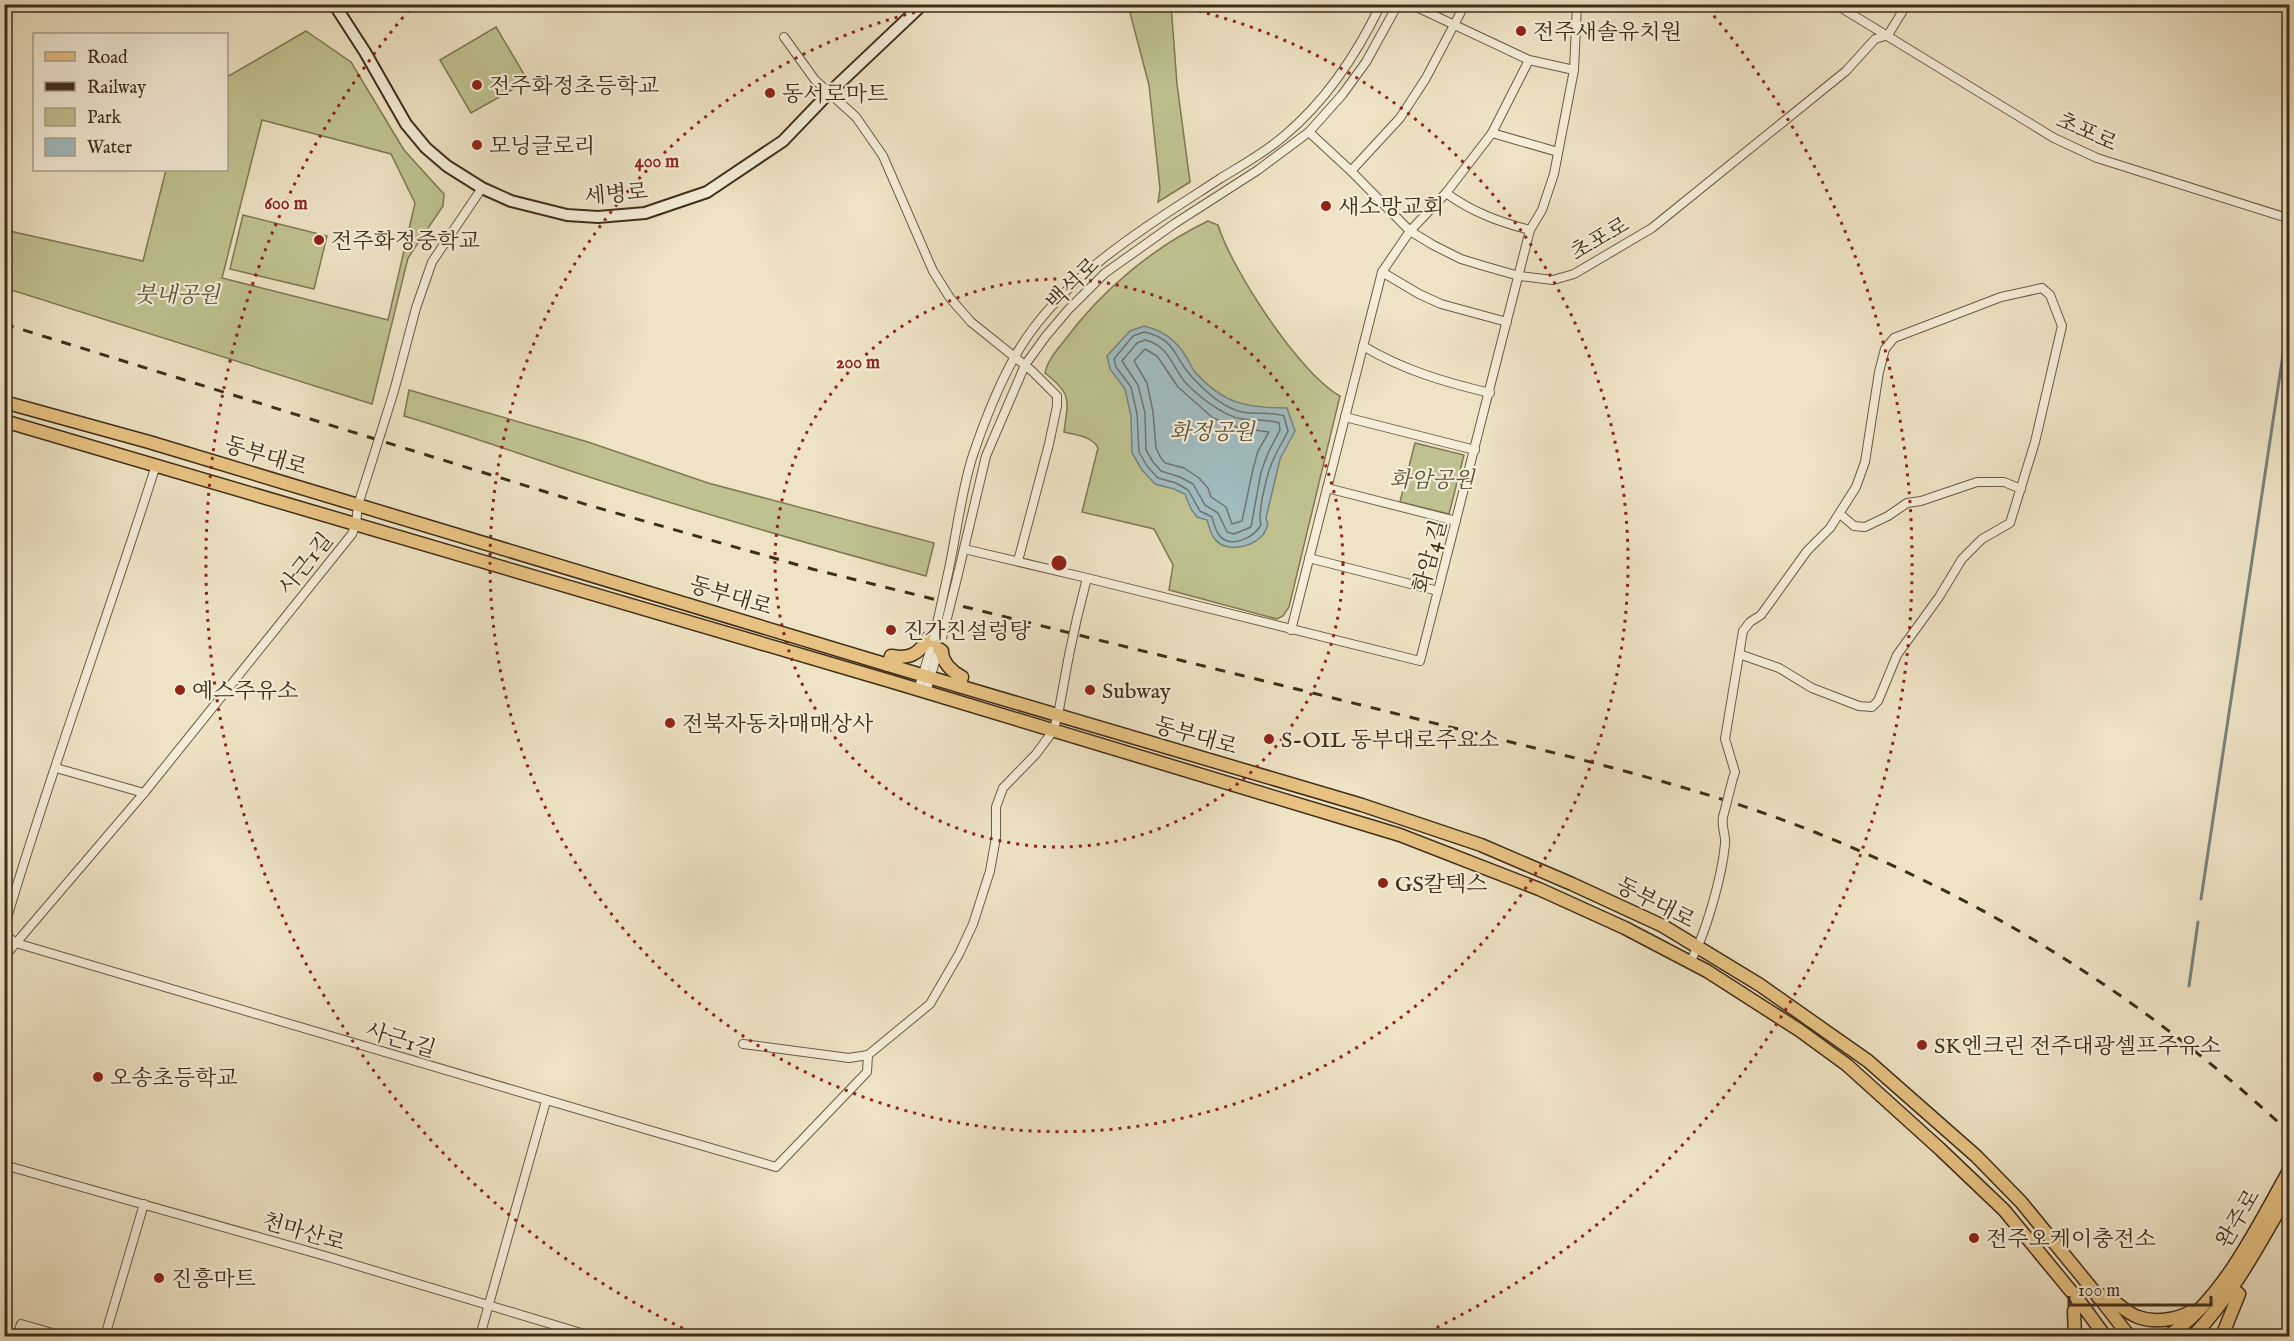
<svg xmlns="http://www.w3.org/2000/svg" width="2294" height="1341" font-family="'IM FELL English','Noto Serif KR',serif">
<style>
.green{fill:#bfc290;stroke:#7f7854;stroke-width:1.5;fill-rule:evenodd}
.water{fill:#a0bbc0;stroke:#79827d;stroke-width:1.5}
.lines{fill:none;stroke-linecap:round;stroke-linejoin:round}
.shore{stroke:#70746c;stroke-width:1.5}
.stream{stroke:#79827d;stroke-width:3}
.street-casing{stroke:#6b5a44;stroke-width:10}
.secondary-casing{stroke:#3f2d19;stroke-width:14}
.primary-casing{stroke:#3f2d19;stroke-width:15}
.street{stroke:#f4edd9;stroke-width:8}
.secondary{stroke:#f4edd9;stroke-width:10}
.primary{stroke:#e7c282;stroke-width:12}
.rail{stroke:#3f2d19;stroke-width:3;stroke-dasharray:10 10;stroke-linecap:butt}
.street-bridge-casing{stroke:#6b5a44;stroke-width:10;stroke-linecap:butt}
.street-bridge{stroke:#f4edd9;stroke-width:8}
.ring{fill:none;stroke:#8f2418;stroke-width:3;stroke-dasharray:3 6}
.poi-dot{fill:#8f2418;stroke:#f4edd9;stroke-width:2}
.labels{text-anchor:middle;stroke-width:4.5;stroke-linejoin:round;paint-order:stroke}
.poi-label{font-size:22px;fill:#3f2d19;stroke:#f4edd9;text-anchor:start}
.street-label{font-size:22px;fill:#3f2d19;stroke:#f4edd9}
.park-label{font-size:22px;font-style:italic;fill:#5f5237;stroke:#f4edd9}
.centre{fill:#8f2418;stroke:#f4edd9;stroke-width:3}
.ring-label{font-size:18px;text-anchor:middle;font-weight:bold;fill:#8f2418;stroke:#f4edd9;stroke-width:4.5;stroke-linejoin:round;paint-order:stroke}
</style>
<rect width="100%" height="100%" fill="#eee3c4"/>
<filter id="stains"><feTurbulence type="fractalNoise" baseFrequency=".00333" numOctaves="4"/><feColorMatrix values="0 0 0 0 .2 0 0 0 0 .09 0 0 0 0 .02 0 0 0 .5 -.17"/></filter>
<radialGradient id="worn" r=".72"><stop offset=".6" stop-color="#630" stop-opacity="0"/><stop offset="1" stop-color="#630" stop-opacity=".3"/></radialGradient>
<!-- green -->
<g class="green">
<path d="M1128 5H1171L1177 84 1190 182 1158 202 1160 189 1149 85Z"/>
<path d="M496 27 528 81 471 113 440 60Z"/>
<path d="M306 31 351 62 404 150 444 194 443 206 408 258 372 404 5 288V230L143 261 166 170H226L227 77ZM262 120 391 154 415 203 388 320 222 278Z"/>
<path d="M243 215 327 236 314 289 230 269Z"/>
<path d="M1208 221 1218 225C1232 270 1299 373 1340 396L1289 607 1283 616 1277 619 1169 590 1173 565 1154 529 1082 512 1098 448C1092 436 1076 435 1064 432 1068 400 1073 395 1045 373 1047 361 1057 350 1064 341 1101 291 1152 248 1208 221Z"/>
<path d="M409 390 588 442 708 483 934 543 926 576C809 544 692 511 577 473 519 454 462 433 404 416Z"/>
<path d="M1415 443 1464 455 1449 514 1400 502Z"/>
</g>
<!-- water -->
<path class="water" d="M1144 326C1164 331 1176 340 1187 358 1190 363 1192 369 1196 373 1223 404 1248 408 1287 408L1295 431 1280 459 1266 518 1268 525C1266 529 1264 535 1261 537 1249 548 1224 553 1214 538 1210 533 1209 526 1207 520L1197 517 1191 509 1185 494 1174 489 1155 484 1142 470 1132 453 1131 416 1125 389 1110 369 1107 356 1130 331Z"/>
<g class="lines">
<!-- shore -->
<g class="shore">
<path d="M1144 332C1177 339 1174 359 1193 378 1206 392 1223 408 1242 412 1256 415 1271 411 1284 416L1288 431C1284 440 1279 447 1275 456 1268 469 1257 512 1261 525 1254 537 1231 550 1219 535 1215 530 1214 523 1212 517L1200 511 1188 490 1176 483 1158 478 1147 466 1139 452 1137 414 1131 387 1116 367 1114 359 1133 336Z"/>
<path d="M1145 340C1168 345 1172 366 1185 382 1198 396 1223 416 1242 419 1254 421 1268 419 1279 423L1280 430 1268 453 1261 472 1251 527 1234 534 1227 532 1218 513 1205 505 1193 484 1180 477 1161 471 1153 462 1146 450 1145 413 1138 385 1122 361 1137 343Z"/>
<path d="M1145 349 1157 356 1178 387 1213 418 1239 428 1269 432 1258 451 1253 469 1242 521 1232 524 1226 507 1211 497 1208 488 1199 478 1184 468 1165 463 1161 458 1156 448 1153 412 1147 383 1134 361Z"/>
</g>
<!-- stream -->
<g class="stream">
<path d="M2201 899 2290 308"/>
<path d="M2189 986 2198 922"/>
</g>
<!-- street casing -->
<g class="street-casing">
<g id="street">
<path d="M1410 4 1529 60 1574 70"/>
<path d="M1835 4 2054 138 2097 158 2290 219"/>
<path d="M1888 35 1907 4"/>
<path d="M784 37 815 80 856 117 883 156 933 271 950 298 971 322 1032 371 1057 396V406L1049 444 1018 561"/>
<path d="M1309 132 1351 171 1410 231 1433 245 1461 259 1484 266 1519 276 1553 280 1574 274 1652 228 1846 71 1875 39 1888 35"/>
<path d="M1492 133 1558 152"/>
<path d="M1351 171 1400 118 1426 78 1465 4"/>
<path d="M1446 193C1472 212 1499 222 1530 230"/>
<path d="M1382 272 1419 294 1441 304 1507 322"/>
<path d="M1363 346C1403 370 1444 382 1490 393"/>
<path d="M394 391 416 308 432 262 482 188"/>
<path d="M1345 417 1475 450"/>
<path d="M1327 488 1456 521"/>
<path d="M1840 514 1854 526 1865 527 1888 516 1907 503 1921 501 1977 482H2004L2021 489"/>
<path d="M964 549 1087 578 1420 661 1530 230 1542 210 1554 174 1574 70 1577 4"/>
<path d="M1309 558 1438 591"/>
<path d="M947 578C956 539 960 497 972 458 983 425 997 389 1014 358 1059 277 1146 227 1221 178 1242 165 1266 152 1285 135 1327 100 1357 54 1381 4"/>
<path d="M957 578 986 456 1025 365 1046 336 1068 310 1105 273 1174 224 1258 170 1309 132 1342 95 1366 62 1398 4"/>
<path d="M1077 618 1087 578"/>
<path d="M1291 630 1382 272 1410 231 1446 193 1492 133 1529 60"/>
<path d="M918 690 934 638"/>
<path d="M926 692 939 648"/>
<path d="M56 768 144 793"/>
<path d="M1733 778 1735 772 1725 739 1743 631 1750 622 1761 615 1807 551 1830 528 1856 487 1865 462 1879 372 1885 349 1894 338 2001 297 2042 288 2050 295 2062 326 2035 442 2010 523 1982 539 1962 559 1939 597 1897 655 1878 701 1872 707 1859 706 1812 688 1779 668 1739 654"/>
<path d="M4 928C50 772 107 620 156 465"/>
<path d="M4 934 16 943C269 1017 522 1094 776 1167L867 1072 868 1055"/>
<path d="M4 957 144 793 352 534 356 524 358 505 372 461"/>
<path d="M1690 962C1706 934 1722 876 1725 844 1726 834 1721 827 1723 817"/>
<path d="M743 1044 849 1058 868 1055 930 1004 959 954 973 924 990 871 996 837V807L1003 788 1036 754 1053 731 1058 715 1069 655"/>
<path d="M4 1165 322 1255 591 1336"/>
<path d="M17 1336 21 1324 63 1336"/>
<path d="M105 1336 144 1204"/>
<path d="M480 1336 546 1101"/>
</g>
</g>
<!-- secondary casing -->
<g class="secondary-casing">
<path id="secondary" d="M334 4 365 52 406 124 426 148 447 166 482 188 511 201 567 215 598 217 645 213 707 192 783 141 829 93 923 4"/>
</g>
<!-- primary casing -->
<g class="primary-casing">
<g id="primary">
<path d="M4 402 149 442 888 665 1362 805 1481 845 1572 884 1663 926 1760 985 1868 1061 1976 1156 2021 1202 2102 1301 2129 1336"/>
<path d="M4 421 893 682 1400 835 1539 889 1625 928 1707 971 1799 1030 1847 1065 1940 1149 2004 1210 2080 1302 2105 1336"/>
<path d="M939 649 942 651C942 662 952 672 962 677L959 686"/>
<path d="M888 665 891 656C908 659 919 655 927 639L933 641"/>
<path d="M2098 1297 2107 1295C2116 1303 2127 1313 2138 1317 2154 1323 2176 1320 2190 1312"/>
<path d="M2075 1336 2074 1311 2080 1302"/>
<path d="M2168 1336C2224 1299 2257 1227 2290 1169"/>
<path d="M2193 1336C2234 1294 2260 1242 2290 1191"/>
<path d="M2222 1336 2239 1294 2233 1289"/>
</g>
</g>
<!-- street -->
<use href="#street" class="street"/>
<!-- secondary -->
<use href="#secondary" class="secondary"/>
<!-- primary -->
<use href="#primary" class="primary"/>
<!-- rail -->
<path class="rail" d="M4 324 588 505 812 569 1579 759C1659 780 1740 802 1817 833 1996 905 2148 1001 2290 1133"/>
<!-- street-bridge casing -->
<g class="street-bridge-casing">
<g id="street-bridge">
<path d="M372 461 394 391"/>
<path d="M934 637 947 578"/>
<path d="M942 638 957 578"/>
<path d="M1069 655 1077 618"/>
<path d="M1723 817 1733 778"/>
</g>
</g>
<!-- street-bridge -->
<use href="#street-bridge" class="street-bridge"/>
</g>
<!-- distance rings -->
<g class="ring">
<circle cx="1059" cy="563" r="284"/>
<path d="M1172 5A569 569 0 1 1 946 5"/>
<path d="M699 1336A853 853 0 0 1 410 9M1708 9A853 853 0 0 1 1419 1336"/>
</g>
<!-- markers -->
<g class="poi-dot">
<circle cx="1521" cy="31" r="6"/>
<circle cx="477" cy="85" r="6"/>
<circle cx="770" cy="93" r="6"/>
<circle cx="477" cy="145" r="6"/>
<circle cx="1326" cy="206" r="6"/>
<circle cx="319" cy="240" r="6"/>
<circle cx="891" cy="630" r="6"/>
<circle cx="180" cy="690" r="6"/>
<circle cx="1090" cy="690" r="6"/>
<circle cx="670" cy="723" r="6"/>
<circle cx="1269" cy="739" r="6"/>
<circle cx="1383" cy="883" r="6"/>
<circle cx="1922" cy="1045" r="6"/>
<circle cx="98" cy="1077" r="6"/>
<circle cx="1974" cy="1238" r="6"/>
<circle cx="159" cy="1278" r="6"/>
</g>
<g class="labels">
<!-- poi labels -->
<g class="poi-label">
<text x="1533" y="39">전주새솔유치원</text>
<text x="489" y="93">전주화정초등학교</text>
<text x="782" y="101">동서로마트</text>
<text x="489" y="153">모닝글로리</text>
<text x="1338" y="214">새소망교회</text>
<text x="331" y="248">전주화정중학교</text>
<text x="903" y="638">진가진설렁탕</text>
<text x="192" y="698">예스주유소</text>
<text x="1102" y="698">Subway</text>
<text x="682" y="731">전북자동차매매상사</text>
<text x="1281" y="747">S-OIL 동부대로주요소</text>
<text x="1395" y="891">GS칼텍스</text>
<text x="1934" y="1053">SK엔크린 전주대광셀프주유소</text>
<text x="110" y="1085">오송초등학교</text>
<text x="1986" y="1246">전주오케이충전소</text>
<text x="171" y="1286">진흥마트</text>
</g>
<!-- street labels -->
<g class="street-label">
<text transform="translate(2087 131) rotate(24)" y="8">초포로</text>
<text transform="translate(616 193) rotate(-5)" y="8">세병로</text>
<text transform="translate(1599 238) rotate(-30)" y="8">초포로</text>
<text transform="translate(1072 283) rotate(-45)" y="8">백석로</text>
<text transform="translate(266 455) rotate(17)" y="8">동부대로</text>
<text transform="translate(1429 556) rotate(-75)" y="8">화암4길</text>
<text transform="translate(305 563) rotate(-51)" y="8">사근1길</text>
<text transform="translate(731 595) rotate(17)" y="8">동부대로</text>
<text transform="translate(1196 735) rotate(16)" y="8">동부대로</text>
<text transform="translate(1656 902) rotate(27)" y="8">동부대로</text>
<text transform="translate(401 1039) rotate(17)" y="8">사근1길</text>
<text transform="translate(2237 1218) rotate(-59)" y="8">완주로</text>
<text transform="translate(304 1231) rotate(16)" y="8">천마산로</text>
</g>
<!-- park labels -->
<g class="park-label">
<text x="177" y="302">붓내공원</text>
<text x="1212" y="439">화정공원</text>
<text x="1432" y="487">화암공원</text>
</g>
</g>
<circle cx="1059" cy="563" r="9" class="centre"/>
<g class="ring-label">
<text x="657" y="167">400 m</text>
<text x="286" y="209">600 m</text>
<text x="858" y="368">200 m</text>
</g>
<!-- margin -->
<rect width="2294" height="1341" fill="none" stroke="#eee3c4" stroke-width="24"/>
<rect x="6" y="6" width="2282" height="1329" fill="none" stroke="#3f2d19" stroke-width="3"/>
<rect x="12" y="12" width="2270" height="1317" fill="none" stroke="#3f2d19" stroke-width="1.5"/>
<!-- legend -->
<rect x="33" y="33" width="195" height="138" fill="#f4edd9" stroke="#aca08c" stroke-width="1.5"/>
<rect x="45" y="52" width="30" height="9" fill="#e7c282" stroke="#aca08c" stroke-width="1.5"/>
<text x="87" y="63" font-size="18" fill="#3f2d19">Road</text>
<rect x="45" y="82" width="30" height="9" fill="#3f2d19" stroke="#aca08c" stroke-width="1.5"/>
<text x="87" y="93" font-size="18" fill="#3f2d19">Railway</text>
<rect x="45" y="108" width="30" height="18" fill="#bfc290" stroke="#aca08c" stroke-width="1.5"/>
<text x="87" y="123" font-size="18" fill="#3f2d19">Park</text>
<rect x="45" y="138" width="30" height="18" fill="#a0bbc0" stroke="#aca08c" stroke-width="1.5"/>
<text x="87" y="153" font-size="18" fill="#3f2d19">Water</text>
<!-- scale -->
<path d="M2069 1296v9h142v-9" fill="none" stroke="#3f2d19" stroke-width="3"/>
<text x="2078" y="1296" font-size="18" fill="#3f2d19" stroke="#f4edd9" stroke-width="4.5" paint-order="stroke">100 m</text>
<rect width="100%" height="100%" filter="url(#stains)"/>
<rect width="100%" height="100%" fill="url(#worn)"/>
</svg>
